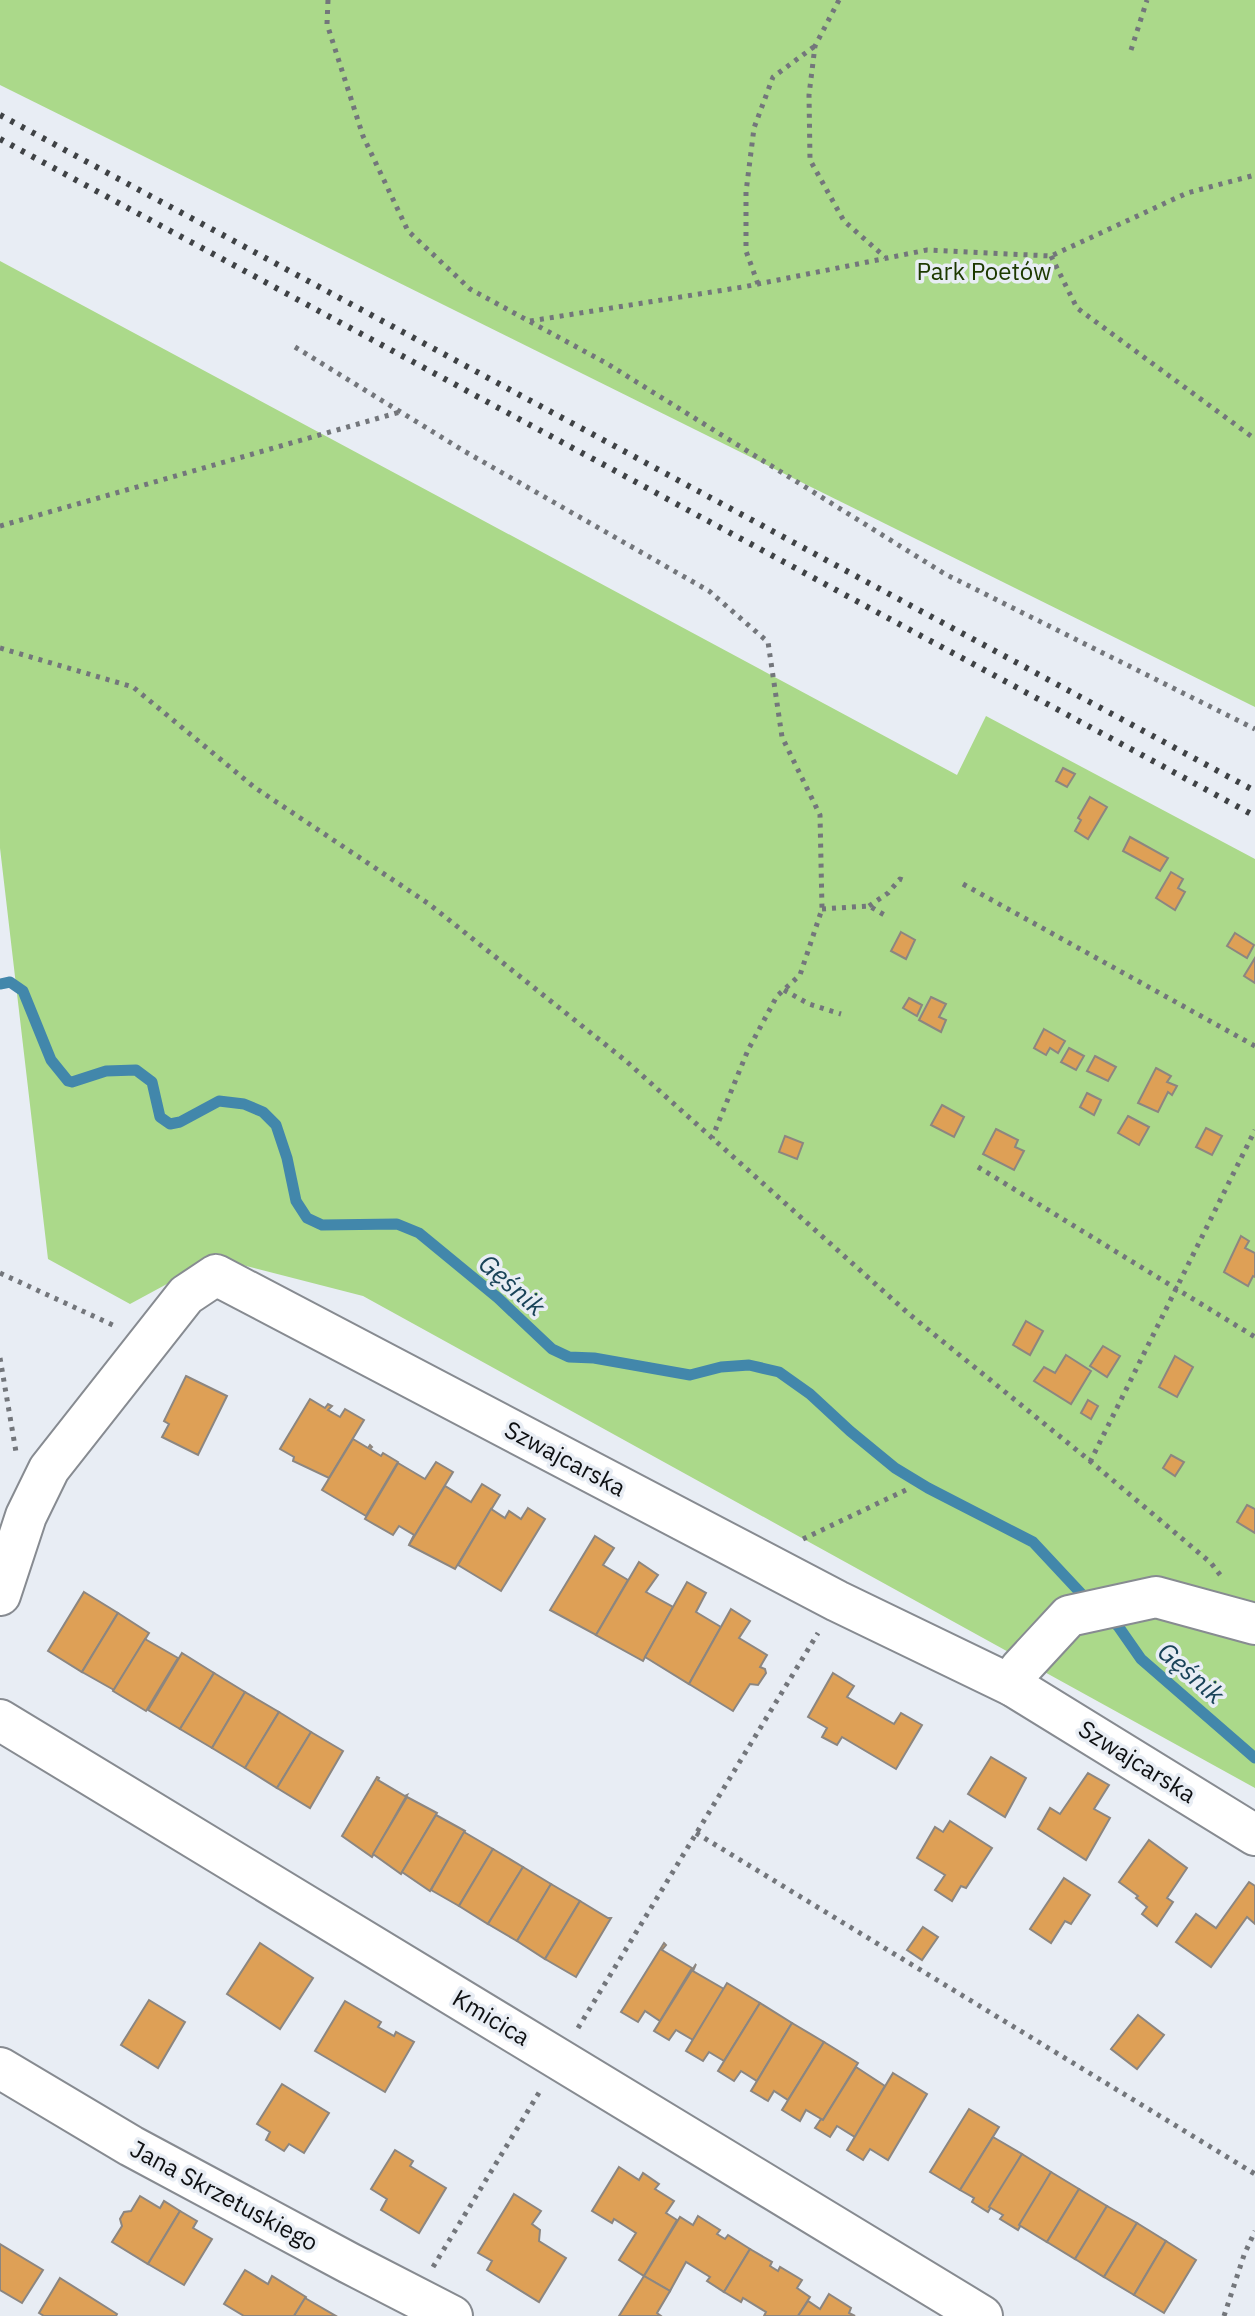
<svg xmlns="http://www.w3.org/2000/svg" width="1255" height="2316" font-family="'IBM Plex Sans',sans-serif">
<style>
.green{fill:#abd98a}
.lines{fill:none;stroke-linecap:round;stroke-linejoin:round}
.stream{stroke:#4287ab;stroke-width:11}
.building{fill:#dea056;stroke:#8c8680;stroke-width:2}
.street-casing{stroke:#878b91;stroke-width:44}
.path{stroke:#73767b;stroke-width:5;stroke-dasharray:4 6;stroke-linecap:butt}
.street{stroke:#fff;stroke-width:40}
.rail{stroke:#3f4245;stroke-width:6;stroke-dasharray:4 8;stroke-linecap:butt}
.labels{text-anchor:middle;stroke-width:7;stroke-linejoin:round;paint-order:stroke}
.park-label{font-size:24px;fill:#1d3900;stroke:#e8edf4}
.street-label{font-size:24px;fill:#0d0f11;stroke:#e8edf4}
.water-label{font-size:26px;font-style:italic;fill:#194358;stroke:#e8edf4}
</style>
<rect width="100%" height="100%" fill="#e8edf4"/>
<!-- green -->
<g class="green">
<path d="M0 0H1255V707L0 85Z"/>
<path d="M0 261 957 775 986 716 1255 859V1788L363 1296 215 1258 130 1304 48 1259 0 848Z"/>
</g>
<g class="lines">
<!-- stream -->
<g class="stream">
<path d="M0 984 10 982 23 991 51 1060 68 1081 72 1082 106 1071 136 1070 152 1082 160 1117 170 1124 180 1122 219 1101 244 1104 263 1112 276 1125 287 1158 296 1201 307 1218 322 1225 397 1224 419 1233 498 1298 552 1349 569 1357 594 1358 690 1375 721 1367 749 1365 779 1372 810 1394 850 1431 895 1468 928 1488 1033 1542 1090 1603"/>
<path d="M1108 1619 1118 1626 1141 1659 1255 1758"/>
</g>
</g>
<!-- building -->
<g class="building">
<path d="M1063 768 1075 774 1067 787 1056 781Z"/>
<path d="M1090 797 1107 807 1088 839 1075 831 1081 820 1078 818Z"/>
<path d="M1130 837 1168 858 1160 871 1123 851Z"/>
<path d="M1171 872 1183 879 1178 888 1185 892 1175 910 1156 898Z"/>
<path d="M901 932 915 940 906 959 891 951Z"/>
<path d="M1235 933 1254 945 1247 958 1227 946Z"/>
<path d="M1255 958V983L1244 976Z"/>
<path d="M931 997 946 1004 939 1017 946 1020 941 1032 919 1020Z"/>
<path d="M909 998 922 1005 917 1016 903 1008Z"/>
<path d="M1044 1029 1065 1041 1058 1053 1050 1048 1046 1055 1034 1048Z"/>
<path d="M1069 1048 1084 1056 1076 1070 1061 1062Z"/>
<path d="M1095 1056 1116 1067 1108 1081 1087 1071Z"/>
<path d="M1156 1068 1171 1076 1167 1082 1177 1086 1172 1095 1168 1092 1158 1112 1138 1103Z"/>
<path d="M1087 1093 1101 1100 1094 1115 1080 1107Z"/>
<path d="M942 1105 964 1117 954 1137 931 1125Z"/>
<path d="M1128 1116 1149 1127 1139 1145 1118 1133Z"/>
<path d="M1206 1128 1222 1136 1212 1155 1196 1147Z"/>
<path d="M996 1129 1018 1140 1015 1147 1024 1151 1014 1170 983 1154Z"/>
<path d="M785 1136 803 1143 797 1159 779 1152Z"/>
<path d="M1241 1236 1249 1241 1245 1248 1255 1253V1277L1253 1276 1248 1286 1224 1272Z"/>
<path d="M1026 1321 1043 1331 1030 1355 1013 1345Z"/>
<path d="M1103 1346 1120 1356 1107 1377 1090 1366Z"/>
<path d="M1066 1355 1091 1371 1071 1404 1034 1381 1044 1367 1055 1373Z"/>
<path d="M1175 1356 1193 1367 1177 1397 1159 1387Z"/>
<path d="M186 1376 227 1396 198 1455 162 1437 169 1424 164 1421Z"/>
<path d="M310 1399 325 1408 328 1404 332 1406 328 1410 340 1417 345 1409 364 1420 329 1478 293 1461 294 1457 280 1449Z"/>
<path d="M1088 1400 1098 1406 1091 1419 1081 1413Z"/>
<path d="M353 1439 368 1448 370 1445 372 1447 370 1449 381 1456 383 1453 398 1462 366 1516 322 1490Z"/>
<path d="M1171 1455 1184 1462 1175 1476 1163 1468Z"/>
<path d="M436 1462 453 1472 409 1545 414 1535 399 1526 393 1535 365 1519 398 1463 425 1479Z"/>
<path d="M482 1484 500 1495 455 1569 409 1545 445 1486 471 1502Z"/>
<path d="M1247 1505 1255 1509V1533L1237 1522Z"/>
<path d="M528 1508 545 1519 501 1591 458 1565 491 1509 505 1518 509 1511 521 1519Z"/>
<path d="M595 1536 614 1548 603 1565 628 1580 596 1635 550 1610Z"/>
<path d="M639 1562 658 1575 646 1592 673 1607 643 1661 596 1635Z"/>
<path d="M687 1582 706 1593 696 1612 721 1627 689 1684 645 1657Z"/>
<path d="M84 1592 118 1613 82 1672 48 1651Z"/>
<path d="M731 1609 750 1621 739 1638 767 1655 760 1667 765 1669 766 1673 758 1685 750 1684 733 1711 689 1684Z"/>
<path d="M118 1613 149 1633 114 1690 82 1672Z"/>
<path d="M145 1639 178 1658 146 1711 113 1691Z"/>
<path d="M182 1653 214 1673 180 1729 148 1710Z"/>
<path d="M214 1673 245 1692 212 1748 180 1729Z"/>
<path d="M833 1673 854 1686 847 1697 894 1724 901 1713 922 1725 896 1769 842 1737 837 1745 822 1737 827 1728 808 1717Z"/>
<path d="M245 1692 279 1712 245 1768 212 1748Z"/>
<path d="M279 1712 311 1732 277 1788 245 1768Z"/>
<path d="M311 1732 343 1751 310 1808 277 1788Z"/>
<path d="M991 1757 1026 1778 1005 1817 968 1794Z"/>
<path d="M1088 1773 1109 1785 1094 1809 1110 1818 1086 1860 1038 1829 1050 1808 1060 1814Z"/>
<path d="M377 1777 379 1778 378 1780 405 1796 407 1795 372 1857 342 1836Z"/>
<path d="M407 1797 437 1813 401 1874 373 1854Z"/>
<path d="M436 1815 465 1831 430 1891 402 1872Z"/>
<path d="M950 1821 992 1848 966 1888 961 1886 952 1901 935 1890 945 1875 917 1858 935 1827 943 1832Z"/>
<path d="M464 1832 493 1849 459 1906 431 1890Z"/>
<path d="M1149 1840 1187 1868 1167 1898 1173 1902 1157 1926 1142 1914 1147 1907 1136 1898 1138 1896 1119 1882Z"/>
<path d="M493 1849 523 1867 488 1924 459 1906Z"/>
<path d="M523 1867 551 1884 517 1941 488 1924Z"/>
<path d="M1064 1878 1090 1895 1071 1924 1065 1921 1051 1943 1030 1929Z"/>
<path d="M1249 1882 1255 1886V1924L1247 1917 1211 1967 1176 1942 1196 1914 1216 1928Z"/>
<path d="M551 1884 580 1901 545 1959 517 1941Z"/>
<path d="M580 1901 608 1918H611L576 1977 545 1959Z"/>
<path d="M923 1927 938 1937 922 1960 907 1950Z"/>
<path d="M260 1943 313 1978 280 2029 227 1994Z"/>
<path d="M664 1943 666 1945 662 1950 692 1968 660 2021 645 2011 638 2022 621 2012Z"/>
<path d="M696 1964 693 1971 724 1989 693 2040 676 2030 669 2040 654 2031Z"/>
<path d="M727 1983 760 2003 724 2061 709 2052 703 2061 686 2051Z"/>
<path d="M149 2000 185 2022 158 2068 121 2045Z"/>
<path d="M345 2001 381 2022 378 2027 394 2036 396 2032 414 2042 385 2092 315 2051Z"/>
<path d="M760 2003 792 2023 757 2081 741 2071 734 2081 718 2071Z"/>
<path d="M1138 2015 1164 2035 1137 2069 1111 2049Z"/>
<path d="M792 2023 824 2042 788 2100 774 2091 768 2101 751 2091Z"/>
<path d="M824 2042 858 2063 823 2120 806 2110 800 2121 782 2110Z"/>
<path d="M856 2067 885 2086 855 2137 837 2126 830 2137 815 2128 821 2119 823 2120Z"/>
<path d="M893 2073 927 2094 888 2160 870 2149 863 2160 847 2150Z"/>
<path d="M282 2084 329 2113 304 2153 289 2144 284 2151 266 2140 270 2132 257 2124Z"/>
<path d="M969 2109 999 2127 960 2190 930 2172Z"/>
<path d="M993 2137 1022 2154 988 2212 972 2202 974 2198 960 2190Z"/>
<path d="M395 2150 413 2161 410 2166 446 2188 419 2233 381 2210 387 2199 371 2189Z"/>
<path d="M1022 2154 1051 2172 1018 2230 1000 2219 1003 2215 989 2207Z"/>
<path d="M619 2167 639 2180 643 2173 659 2184 655 2189 674 2201 666 2213 677 2220 644 2276 619 2260 636 2233 614 2219 612 2223 592 2211Z"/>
<path d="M1051 2172 1079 2189 1047 2242 1019 2225Z"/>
<path d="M1079 2189 1107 2206 1075 2259 1047 2242Z"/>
<path d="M514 2194 541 2211 532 2224 540 2230 539 2241 566 2258 539 2302 487 2270 492 2261 478 2253Z"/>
<path d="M140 2196 160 2208 164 2201 180 2211 148 2264 112 2242 122 2226 120 2219 124 2212 131 2211Z"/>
<path d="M1107 2206 1137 2223 1104 2277 1075 2259Z"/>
<path d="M180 2211 197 2221 193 2228 212 2239 184 2285 148 2264Z"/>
<path d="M698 2216 720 2230 717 2234 725 2239 728 2235 750 2249 724 2292 707 2281 710 2277 686 2262 670 2291 644 2276 680 2217 693 2225Z"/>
<path d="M1137 2223 1166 2241 1134 2295 1104 2277Z"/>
<path d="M1166 2241 1196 2260 1164 2313 1134 2295Z"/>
<path d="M0 2244 43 2270 22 2303 0 2290Z"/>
<path d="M750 2249 772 2262 770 2266 778 2271 780 2267 802 2280 797 2288 810 2297 798 2316H764L766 2312 743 2298 741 2302 724 2292Z"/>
<path d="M245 2270 268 2284 272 2276 306 2297 294 2316H244L224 2304Z"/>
<path d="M644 2276 670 2291 657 2313 661 2316H619Z"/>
<path d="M60 2278 117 2314 116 2316H44L39 2313Z"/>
<path d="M829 2294 851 2308 849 2313 855 2316H798L808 2301 820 2309Z"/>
<path d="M305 2298 336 2316H294Z"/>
</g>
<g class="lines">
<!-- street casing -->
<g class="street-casing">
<g id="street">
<path d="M0 1595 26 1516 49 1469 186 1295 216 1275 837 1601 1013 1686 1255 1835"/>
<path d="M1013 1686 1020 1669 1069 1616 1156 1597 1255 1624"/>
<path d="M0 1720 982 2316"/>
<path d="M0 2068 131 2146 349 2263 452 2316"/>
</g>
</g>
<!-- path -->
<g class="path">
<path d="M328 0 327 24 363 136 408 231 470 289 606 363 945 574 1255 729"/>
<path d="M839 0 815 46 809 95 810 160 844 221 885 257"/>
<path d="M1131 50 1147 0"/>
<path d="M1051 256 1077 308 1255 439"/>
<path d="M758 284 746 251V192L754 128 773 77 815 46"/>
<path d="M530 321 743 287 927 250 1051 256 1187 193 1255 175"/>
<path d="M295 347 464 451 709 591 768 642 782 737 820 815 822 909 800 975 777 996 748 1050 712 1138"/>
<path d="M0 526 400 412"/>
<path d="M0 648 133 687 254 787 429 904 626 1061 909 1314 1084 1456 1211 1563 1221 1576"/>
<path d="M963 884 1255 1046"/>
<path d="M869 906 888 893 900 879 905 881"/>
<path d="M822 909 869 906 888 917"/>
<path d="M784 990 809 1004 841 1014"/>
<path d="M978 1167 1255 1337"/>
<path d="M0 1273 115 1326"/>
<path d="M0 1358 16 1452"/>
<path d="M1090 1462 1255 1130"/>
<path d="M803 1539 910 1488"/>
<path d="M696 1833 1255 2174"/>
<path d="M578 2028 818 1633"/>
<path d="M433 2267 540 2091"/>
<path d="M1224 2316 1244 2255 1255 2231"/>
</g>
<!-- street -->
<use href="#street" class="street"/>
<!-- rail -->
<g class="rail">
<path d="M0 115 1255 791"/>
<path d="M0 139 1255 816"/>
</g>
</g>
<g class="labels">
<!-- park labels -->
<g class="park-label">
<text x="984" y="280">Park Poetów</text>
</g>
<!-- street labels -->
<g class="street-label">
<text transform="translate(565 1459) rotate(28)" y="8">Szwajcarska</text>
<text transform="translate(1137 1762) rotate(32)" y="8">Szwajcarska</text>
<text transform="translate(491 2018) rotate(31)" y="8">Kmicica</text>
<text transform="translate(224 2196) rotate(28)" y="8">Jana Skrzetuskiego</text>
</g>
<!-- water labels -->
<g class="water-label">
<text transform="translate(512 1285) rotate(41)" y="9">Gęśnik</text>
<text transform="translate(1191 1673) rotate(41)" y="9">Gęśnik</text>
</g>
</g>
</svg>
